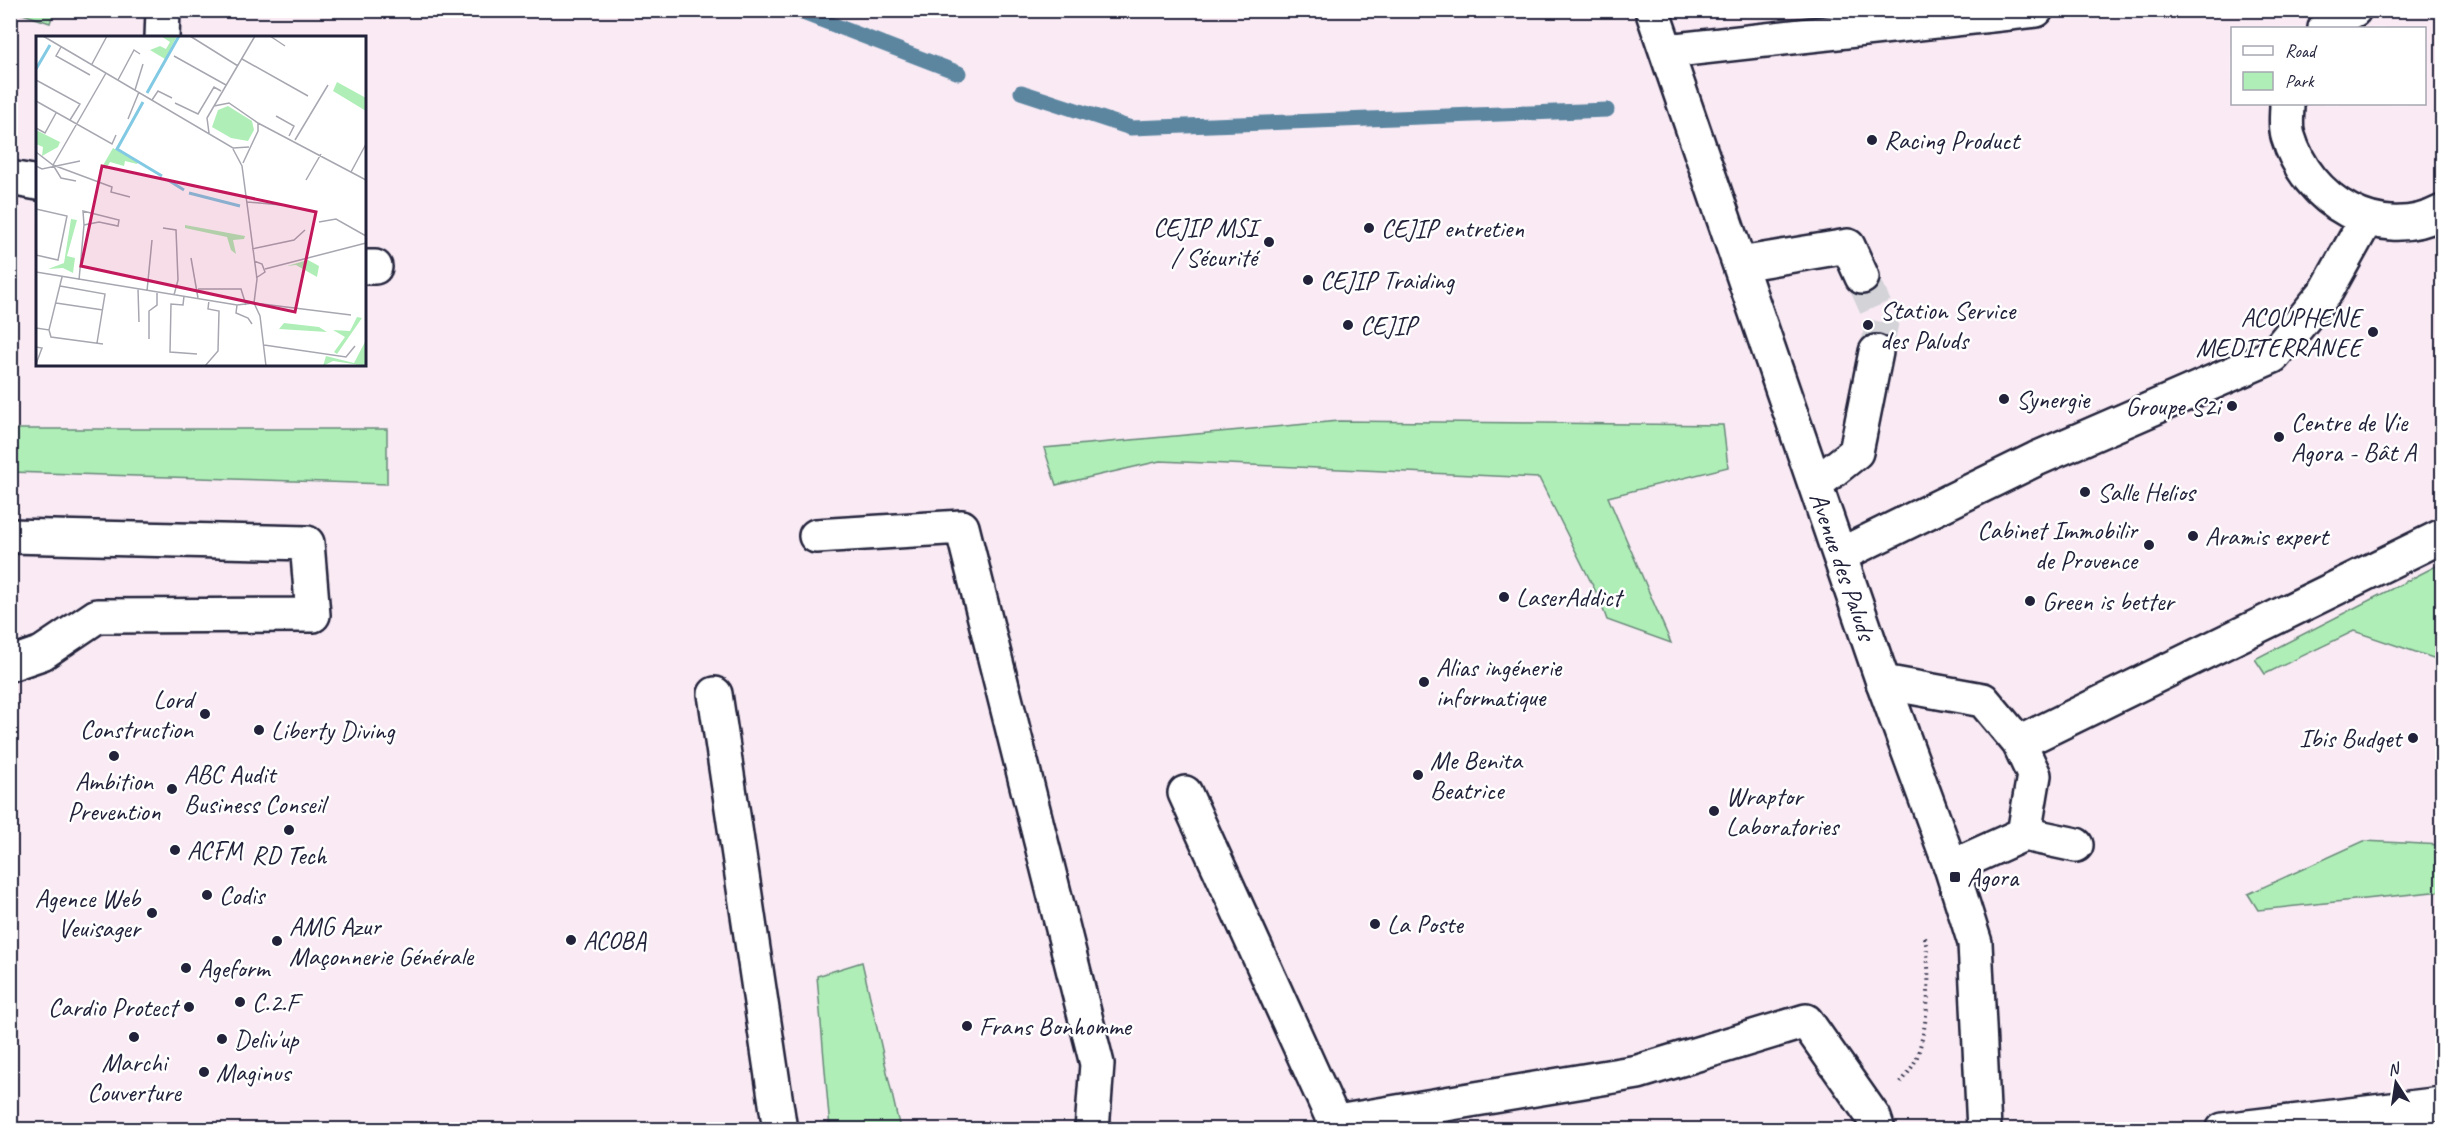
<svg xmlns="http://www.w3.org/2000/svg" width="2453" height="1140" font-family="Caveat,sans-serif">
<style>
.built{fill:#f9eaf4;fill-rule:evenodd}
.green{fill:#afefb7;stroke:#688879;stroke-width:1.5}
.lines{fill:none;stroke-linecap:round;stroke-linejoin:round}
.stream{stroke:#5c86a0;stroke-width:15}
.minor-tunnel{stroke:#d3d3d8;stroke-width:33;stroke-dasharray:33 16;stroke-linecap:butt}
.minor-casing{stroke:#22223b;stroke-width:38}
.path{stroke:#22223b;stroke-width:4;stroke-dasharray:1.5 4.5;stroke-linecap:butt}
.minor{stroke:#fff;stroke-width:33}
.poi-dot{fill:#22223b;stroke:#fff;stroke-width:2}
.labels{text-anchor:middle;stroke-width:5;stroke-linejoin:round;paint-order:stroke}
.poi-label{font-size:26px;fill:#22223b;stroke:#fff;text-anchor:start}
.street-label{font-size:26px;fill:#22223b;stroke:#fff}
.inset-river{fill:none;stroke:#82c9e3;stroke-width:3}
.inset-road{fill:none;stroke:#a7a7b1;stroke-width:1.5}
.view{fill:#c2185b;fill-opacity:0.15;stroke:#c2185b;stroke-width:3}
.inset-edge{fill:none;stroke:#22223b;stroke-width:3}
</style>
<rect width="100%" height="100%" fill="#fff"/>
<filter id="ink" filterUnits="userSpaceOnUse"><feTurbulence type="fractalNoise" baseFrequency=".0167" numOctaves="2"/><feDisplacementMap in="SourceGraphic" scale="12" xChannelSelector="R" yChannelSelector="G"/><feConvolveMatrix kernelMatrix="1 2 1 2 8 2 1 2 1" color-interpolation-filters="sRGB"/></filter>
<g filter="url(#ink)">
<!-- built -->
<path class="built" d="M10 11H2442V1129H11ZM2232 28H2424V104H2232ZM38 38H364V364H38Z"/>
<!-- green -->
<g class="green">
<path d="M11 10H54V11L50 23Z"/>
<path d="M1339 421 1723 425 1728 467 1608 497 1671 643 1607 620 1599 598 1539 478 1160 461 1056 485 1044 448Z"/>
<path d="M11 429H387V484L11 472Z"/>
<path d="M2442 563V661L2354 631 2265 674 2255 659Z"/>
<path d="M2364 841 2442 845V891L2258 910 2248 894Z"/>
<path d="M862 962 900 1129H830L817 976Z"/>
</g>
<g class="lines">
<!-- stream -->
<g class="stream">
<path d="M795 10 959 73"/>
<path d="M1021 92 1131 128 1607 110"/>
</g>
<!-- minor-tunnel -->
<path class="minor-tunnel" d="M1862 277 1882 322 1876 352"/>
<!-- minor casing -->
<g class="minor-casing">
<g id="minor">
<path id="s1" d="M1652 10 1883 682 1951 867 1975 943 1984 1130"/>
<path d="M2325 28 2332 22 2354 10"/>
<path d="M162 38 163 10"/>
<path d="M1667 51 2036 10"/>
<path d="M2287 104C2287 114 2285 126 2288 136 2307 201 2379 245 2442 212"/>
<path d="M10 178 38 183"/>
<path d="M1740 264 1848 246 1862 277"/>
<path d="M364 267H375"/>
<path d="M1816 484 1856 452 1876 352"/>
<path d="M10 536 307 543 313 615 97 616 42 653 10 664"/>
<path d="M816 536 962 527 1097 1064 1092 1130"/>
<path d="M1840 555 2036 459 2273 356 2327 290 2366 220"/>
<path d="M1883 682 1983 700 2019 743 2034 775 2024 834 1951 867"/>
<path d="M715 694 780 1130"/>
<path d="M2019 743 2442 536"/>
<path d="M1185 793 1338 1130"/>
<path d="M2024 834 2076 845"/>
<path d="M1337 1122 1638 1072 1806 1021 1874 1118 1878 1130"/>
<path d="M2223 1130 2442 1104"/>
</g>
</g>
<!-- path -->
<path class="path" d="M1901 1083C1907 1074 1915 1064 1918 1054 1929 1017 1931 975 1925 937"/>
<!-- minor -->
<use href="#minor" class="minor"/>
</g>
</g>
<!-- markers -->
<g class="poi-dot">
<circle cx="1872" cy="140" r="6"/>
<circle cx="1369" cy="228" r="6"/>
<circle cx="1269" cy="242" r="6"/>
<circle cx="1308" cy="280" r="6"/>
<circle cx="1348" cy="325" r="6"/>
<circle cx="1868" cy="325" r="6"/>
<circle cx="2373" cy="332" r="6"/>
<circle cx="2004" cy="399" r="6"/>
<circle cx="2232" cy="406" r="6"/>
<circle cx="2279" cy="437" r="6"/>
<circle cx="2085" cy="492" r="6"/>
<circle cx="2193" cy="536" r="6"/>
<circle cx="2149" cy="545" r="6"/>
<circle cx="1504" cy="597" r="6"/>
<circle cx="2030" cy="601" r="6"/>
<circle cx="1424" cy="682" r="6"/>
<circle cx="205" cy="714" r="6"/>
<circle cx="259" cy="730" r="6"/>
<circle cx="2413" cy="738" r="6"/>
<circle cx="114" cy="756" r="6"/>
<circle cx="1418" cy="775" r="6"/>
<circle cx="172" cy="789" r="6"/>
<circle cx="1714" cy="811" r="6"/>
<circle cx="289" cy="830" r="6"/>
<circle cx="175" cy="850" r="6"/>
<rect x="1949" y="871" width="12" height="12" rx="3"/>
<circle cx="207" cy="895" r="6"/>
<circle cx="152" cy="913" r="6"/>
<circle cx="1375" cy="924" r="6"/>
<circle cx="571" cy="940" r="6"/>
<circle cx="277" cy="941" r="6"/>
<circle cx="186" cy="968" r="6"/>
<circle cx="240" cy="1002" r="6"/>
<circle cx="189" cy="1007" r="6"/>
<circle cx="967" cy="1026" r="6"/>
<circle cx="134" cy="1037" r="6"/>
<circle cx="222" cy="1039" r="6"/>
<circle cx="204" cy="1072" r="6"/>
</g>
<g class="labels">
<!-- poi labels -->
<g class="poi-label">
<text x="1884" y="149">Racing Product</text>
<text x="1257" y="236" text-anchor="end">CEJIP MSI<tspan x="1257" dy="30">/ Sécurité</tspan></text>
<text x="1381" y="237">CEJIP entretien</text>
<text x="1320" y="289">CEJIP Traiding</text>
<text x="1880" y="319">Station Service<tspan x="1880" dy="30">des Paluds</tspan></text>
<text x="2361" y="326" text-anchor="end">ACOUPHENE<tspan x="2361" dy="30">MEDITERRANEE</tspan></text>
<text x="1360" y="334">CEJIP</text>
<text x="2016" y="408">Synergie</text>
<text x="2220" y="415" text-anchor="end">Groupe S2i</text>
<text x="2291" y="431">Centre de Vie<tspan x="2291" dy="30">Agora - Bât A</tspan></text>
<text x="2097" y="501">Salle Helios</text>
<text x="2137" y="539" text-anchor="end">Cabinet Immobilir<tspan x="2137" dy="30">de Provence</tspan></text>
<text x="2205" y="545">Aramis expert</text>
<text x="1516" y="606">LaserAddict</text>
<text x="2042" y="610">Green is better</text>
<text x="1436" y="676">Alias ingénerie<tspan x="1436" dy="30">informatique</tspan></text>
<text x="193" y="708" text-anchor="end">Lord<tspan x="193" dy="30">Construction</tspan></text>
<text x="271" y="739">Liberty Diving</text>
<text x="2401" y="747" text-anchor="end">Ibis Budget</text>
<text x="1430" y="769">Me Benita<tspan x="1430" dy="30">Beatrice</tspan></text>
<text x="184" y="783">ABC Audit<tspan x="184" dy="30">Business Conseil</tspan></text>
<text x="114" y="790" text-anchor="middle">Ambition<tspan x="114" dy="30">Prevention</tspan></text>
<text x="1726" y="805">Wraptor<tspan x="1726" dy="30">Laboratories</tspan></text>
<text x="187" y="859">ACFM</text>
<text x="289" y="864" text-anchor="middle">RD Tech</text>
<text x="1967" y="886">Agora</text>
<text x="219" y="904">Codis</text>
<text x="140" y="907" text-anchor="end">Agence Web<tspan x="140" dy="30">Veuisager</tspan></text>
<text x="1387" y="933">La Poste</text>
<text x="289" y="935">AMG Azur<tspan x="289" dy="30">Maçonnerie Générale</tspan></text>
<text x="583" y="949">ACOBA</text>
<text x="198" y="977">Ageform</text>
<text x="252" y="1011">C.2.F</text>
<text x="177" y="1016" text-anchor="end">Cardio Protect</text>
<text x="979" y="1035">Frans Bonhomme</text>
<text x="234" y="1048">Deliv'up</text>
<text x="134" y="1071" text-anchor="middle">Marchi<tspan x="134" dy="30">Couverture</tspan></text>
<text x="216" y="1081">Maginus</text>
</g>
<!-- street labels -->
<g class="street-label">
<text dy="9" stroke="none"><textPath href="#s1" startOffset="588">Avenue des Paluds</textPath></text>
</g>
</g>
<!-- overview -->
<g transform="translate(36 36)">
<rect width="330" height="330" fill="#fff"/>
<path d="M125 0H141L129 23 114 14 124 10 130 13 134 6ZM301 46 330 62V75L297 55ZM192 70 216 85 218 94 212 105 195 102 176 91 182 74ZM0 94 24 106 22 111 6 120 7 111 0 108ZM77 112 102 126 101 128 89 125 88 130 74 126 70 133 66 131ZM35 183 41 184 31 220 39 222 37 237 27 232 12 233 28 227ZM149 189 209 200 208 203 197 204 200 218 195 214 191 201 149 192ZM272 224 283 230 281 241 260 229 251 230ZM321 281 326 282 301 318 298 316 309 301 297 294 314 295ZM248 287 283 291 291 296 243 293ZM330 304V330L297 325 287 330 290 320 318 327Z" fill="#afefb7"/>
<path class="inset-river" d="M0 33 14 9M111 57 143 0M107 66 81 113 126 140M132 144 148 154M153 157 204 170"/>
<path class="inset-road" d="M7 0 197 112 213 111M154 0 202 30M234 0 249 10M25 11 20 20 54 39M138 20 190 49M206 23 272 60M56 28 71 0M0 44 44 68 34 84M82 44 98 14 104 18M99 54 107 28M116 64 122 55 136 62M0 65 76 108 80 99M139 67 162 78 178 51 185 55M178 70 193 67 222 87 330 144M240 80 258 90 253 100M92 83 103 56M0 92 9 97 20 77M173 97 171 82 219 0M259 104 292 49M197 113 206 130 221 243 218 267 224 280 230 330M0 116 17 129 76 151 75 156 94 161M207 127 222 95V87M17 129 70 37M17 129 25 142 40 145M0 130 6 133 44 125M315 136 330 108M270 144 285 118M211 166 245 169M0 173 31 180 22 224 0 219M283 186 300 183 330 200M127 192 140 194 142 244 138 259M216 213 258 204 269 194M155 222 162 262M218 225 226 228 229 236 220 242M229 233 330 207M0 236 201 269 218 267M43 244 48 189 63 186 82 190 83 184 47 175 48 189M24 250 69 258 61 307M102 253 103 286M162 253H205L210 269M111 255 116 204M148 260 147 269 135 268 134 316 161 318M20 267 67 274M218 267 315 279M201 269 200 277 212 282 216 288M0 292 13 294 26 241M13 294 15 301 67 308M113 303V275L121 269V256M228 309 310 321 319 310M0 311 6 312 0 328M169 330 182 315 183 275 172 273 173 264"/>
<path class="view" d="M66 130 280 176 259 276 45 230Z"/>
<rect width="330" height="330" class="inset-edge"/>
</g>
<!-- margin -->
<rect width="2453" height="1140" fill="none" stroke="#fff" stroke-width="36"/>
<rect x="18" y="18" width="2417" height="1104" fill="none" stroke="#22223b" stroke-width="2" filter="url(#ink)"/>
<!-- legend -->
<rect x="2231" y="27" width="195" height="78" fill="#ffffff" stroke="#a7a7b1" stroke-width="1.5"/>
<rect x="2243" y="46" width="30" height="9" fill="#ffffff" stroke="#a7a7b1" stroke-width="1.5"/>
<text x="2285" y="57" font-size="18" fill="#22223b">Road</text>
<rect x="2243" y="72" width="30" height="18" fill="#afefb7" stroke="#a7a7b1" stroke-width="1.5"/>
<text x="2285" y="87" font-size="18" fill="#22223b">Park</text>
<!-- north arrow -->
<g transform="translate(2396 1083) rotate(348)" stroke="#ffffff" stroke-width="4.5" paint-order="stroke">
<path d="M0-4.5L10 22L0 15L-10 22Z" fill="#22223b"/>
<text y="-9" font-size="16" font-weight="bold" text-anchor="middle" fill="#22223b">N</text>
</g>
</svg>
